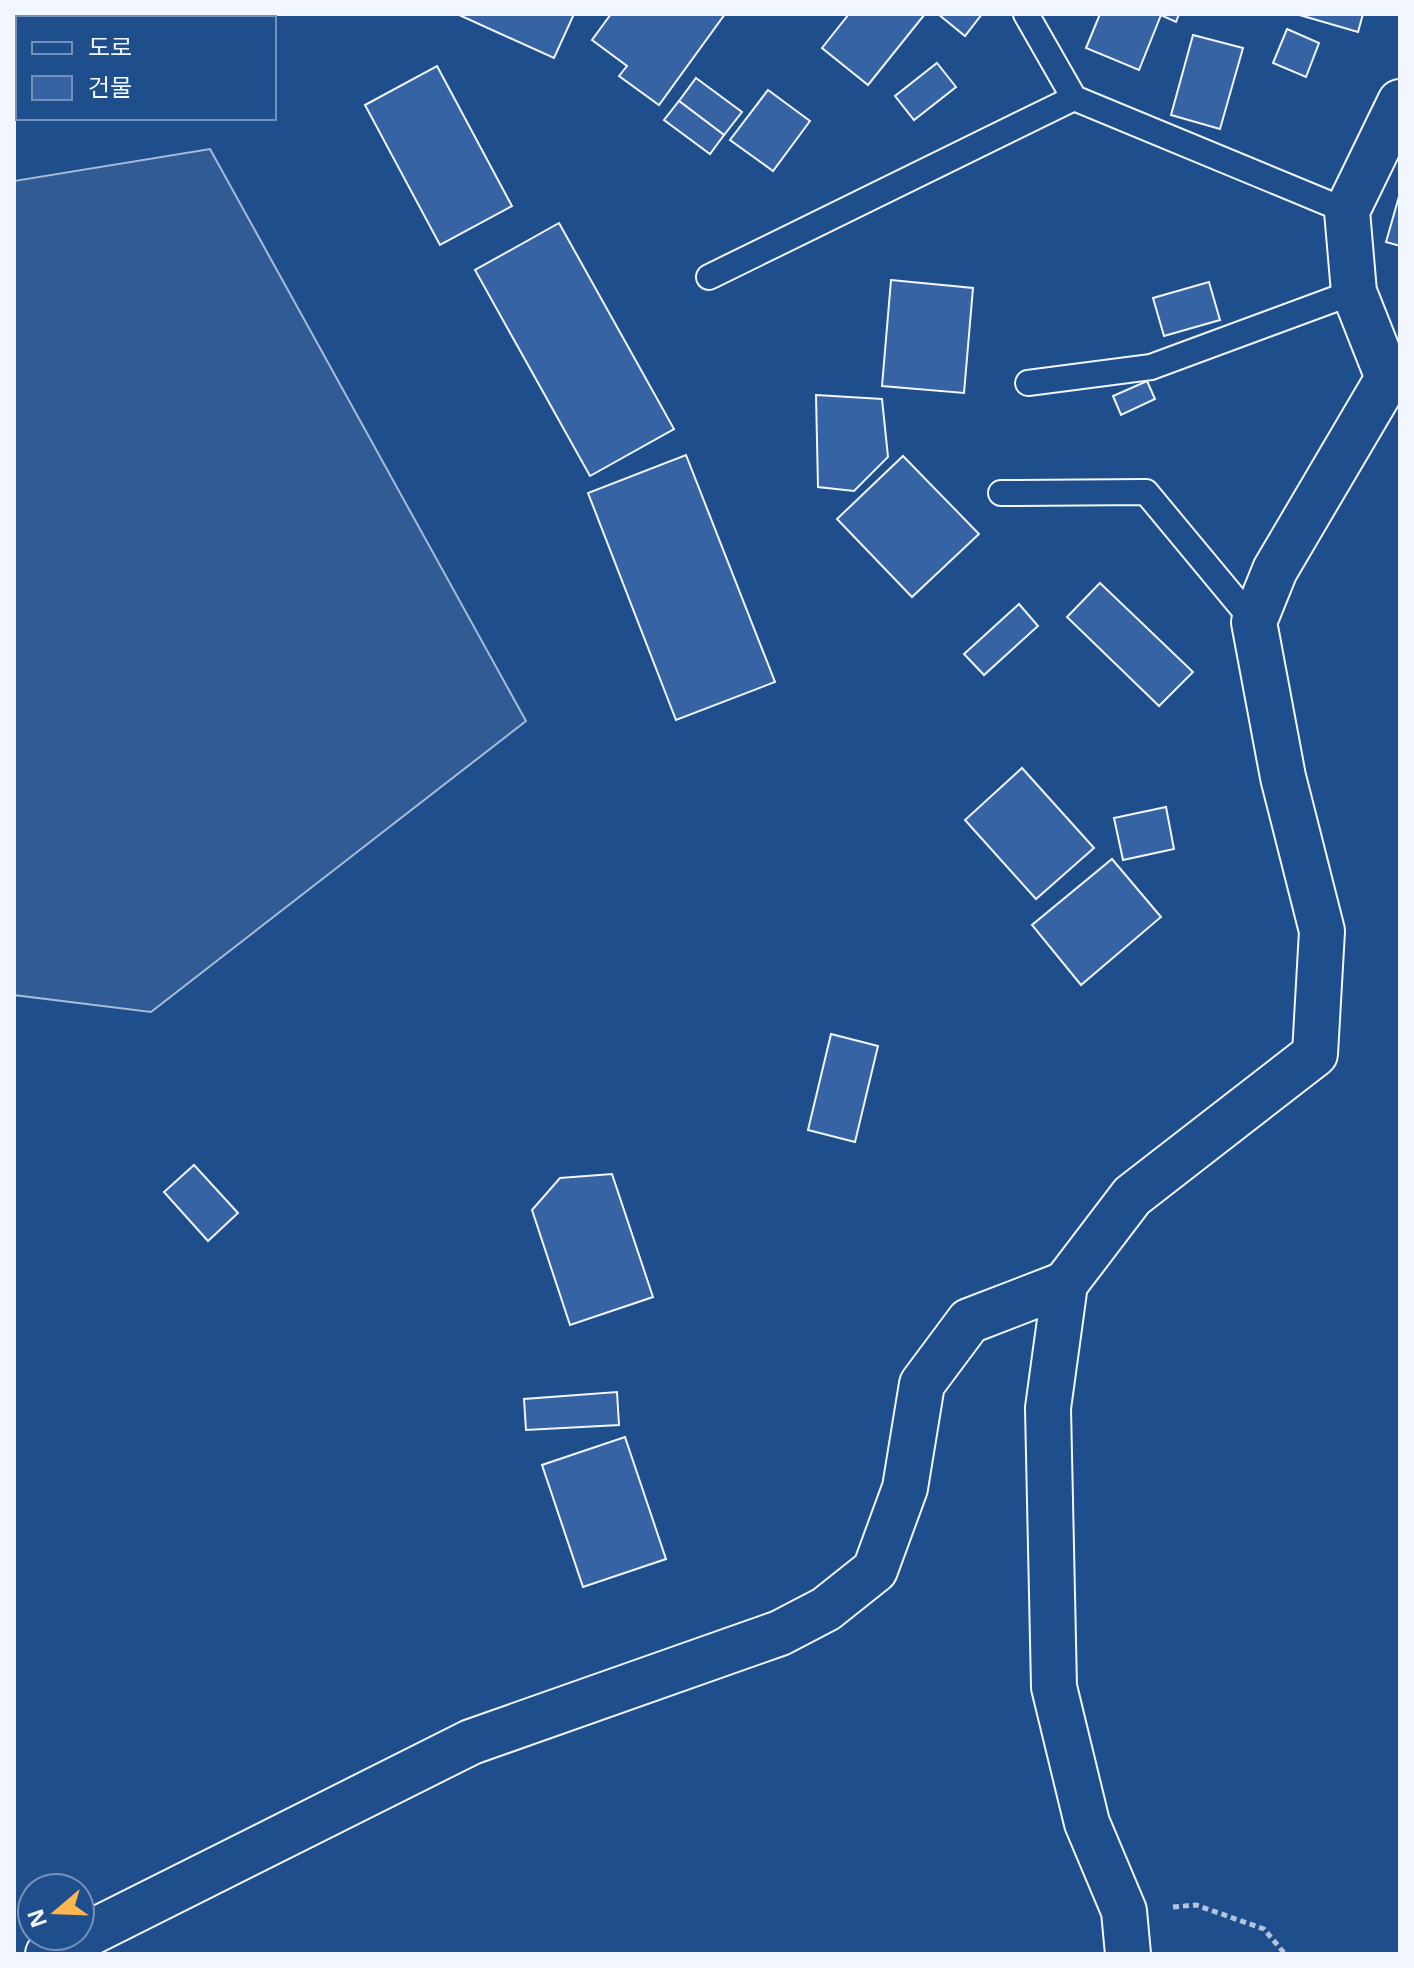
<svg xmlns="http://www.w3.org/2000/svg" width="1414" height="1968" font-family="'Noto Sans','Noto Sans KR',sans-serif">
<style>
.built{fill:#305b95;stroke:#a8bbd7;stroke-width:2}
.building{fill:#3563a3;stroke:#f2f6ff;stroke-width:2}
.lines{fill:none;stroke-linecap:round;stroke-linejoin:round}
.service-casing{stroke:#f2f6ff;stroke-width:28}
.minor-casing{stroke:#f2f6ff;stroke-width:48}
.path{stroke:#b3c4dc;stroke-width:5;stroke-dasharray:6 4;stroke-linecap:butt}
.service{stroke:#1f4e8c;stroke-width:24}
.minor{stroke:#1f4e8c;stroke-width:44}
</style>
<rect width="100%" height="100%" fill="#1f4e8c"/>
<!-- built -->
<path class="built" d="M210 149 526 721 151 1012 14 995V181Z"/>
<!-- building -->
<g class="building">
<path d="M457 14H574L554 58Z"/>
<path d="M611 14H725L659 105 619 76 627 66 592 40Z"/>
<path d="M849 14H925L868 85 822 48Z"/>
<path d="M938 14H982L965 36Z"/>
<path d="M1100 14H1179L1176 22 1161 15 1139 70 1086 48Z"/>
<path d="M1296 14H1363L1358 32Z"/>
<path d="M1287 29 1319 43 1306 77 1273 63Z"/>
<path d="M1193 35 1243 48 1220 129 1171 115Z"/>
<path d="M937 63 956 87 914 120 895 96Z"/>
<path d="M437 66 512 206 440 245 365 105Z"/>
<path d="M696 78 742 112 724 135 679 101Z"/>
<path d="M768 90 810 121 773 171 730 140Z"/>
<path d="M679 101 724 135 710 154 664 120Z"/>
<path d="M1400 193V246L1386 242Z"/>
<path d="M559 223 674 429 590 476 475 270Z"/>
<path d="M891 280 973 288 964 393 882 386Z"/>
<path d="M1209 282 1220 320 1164 336 1153 298Z"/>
<path d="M1147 381 1155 399 1121 415 1113 396Z"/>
<path d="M816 395 882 399 888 457 854 491 818 487Z"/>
<path d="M686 455 775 682 676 720 588 493Z"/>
<path d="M903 456 979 534 912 597 837 519Z"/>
<path d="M1100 583 1193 672 1159 706 1067 617Z"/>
<path d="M1019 604 1038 626 984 675 964 654Z"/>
<path d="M1022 768 1094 848 1036 899 965 820Z"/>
<path d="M1166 807 1174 849 1123 860 1114 818Z"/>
<path d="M1112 859 1161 917 1081 985 1032 925Z"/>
<path d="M831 1034 878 1046 855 1142 808 1130Z"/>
<path d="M194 1165 238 1213 208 1241 164 1192Z"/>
<path d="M612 1174 653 1297 570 1325 532 1210 560 1178Z"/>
<path d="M617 1392 619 1425 526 1430 524 1399Z"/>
<path d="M625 1437 666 1559 583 1587 542 1465Z"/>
</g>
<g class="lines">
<!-- service casing -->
<g class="service-casing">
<g id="service">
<path d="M1026 14 1074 98 1347 211"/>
<path d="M709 277 1074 98"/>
<path d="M1028 383 1151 367 1354 292"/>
<path d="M1001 493 1146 492 1254 622"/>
</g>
</g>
<!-- minor casing -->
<g class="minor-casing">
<g id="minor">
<path d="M48 1954 471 1742 780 1633 826 1609 875 1570 905 1488 922 1384 969 1321 1065 1284"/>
<path d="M1128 1954 1124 1911 1087 1823 1054 1687 1048 1408 1065 1284 1132 1196 1315 1054 1322 931 1283 777 1254 622 1275 570 1388 378 1354 292 1347 211 1400 102"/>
</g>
</g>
<!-- path -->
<path class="path" d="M1173 1907 1196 1905 1264 1929 1285 1954"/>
<!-- service -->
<use href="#service" class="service"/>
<!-- minor -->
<use href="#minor" class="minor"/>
</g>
<!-- border -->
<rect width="1414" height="1968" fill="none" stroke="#f2f6ff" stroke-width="32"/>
<!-- legend -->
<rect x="16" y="16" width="260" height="104" fill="#1f4e8c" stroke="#7391ba" stroke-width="2"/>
<rect x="32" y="42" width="40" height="12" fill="#1f4e8c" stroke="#7391ba" stroke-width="2"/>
<text x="88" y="56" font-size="24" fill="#f2f6ff">도로</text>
<rect x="32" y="76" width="40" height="24" fill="#3563a3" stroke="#7391ba" stroke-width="2"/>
<text x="88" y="96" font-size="24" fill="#f2f6ff">건물</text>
<!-- north arrow -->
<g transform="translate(56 1912) rotate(251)"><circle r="38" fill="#1f4e8c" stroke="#7391ba" stroke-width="2"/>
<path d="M0-6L14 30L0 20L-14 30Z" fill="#ffb74d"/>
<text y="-12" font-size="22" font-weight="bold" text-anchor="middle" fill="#f2f6ff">N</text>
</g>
</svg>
